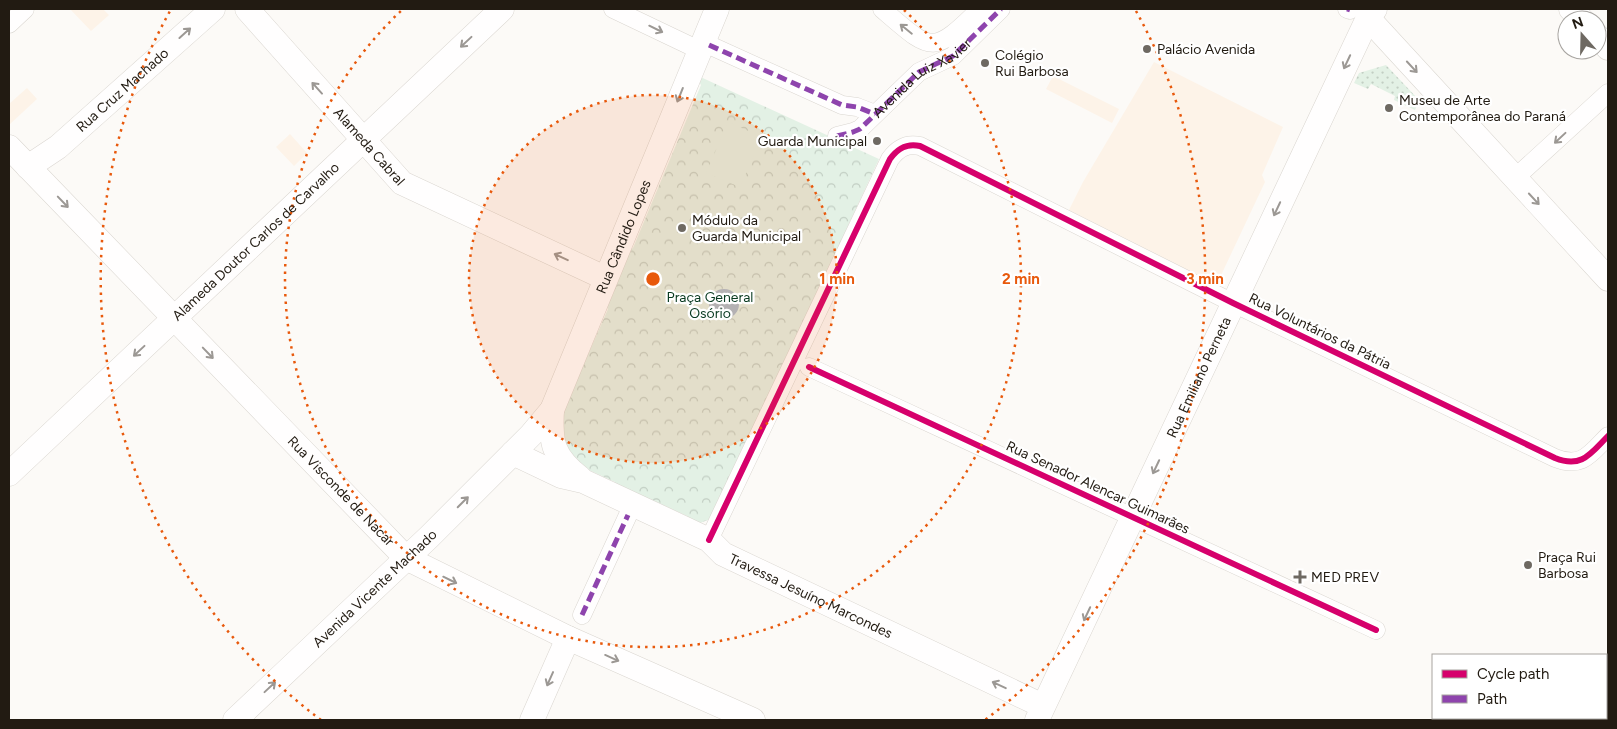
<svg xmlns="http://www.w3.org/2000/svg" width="1617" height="729" font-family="Figtree,sans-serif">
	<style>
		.built { fill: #fdf3e8 }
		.grass { fill: url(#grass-dots) }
		.park { fill: url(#park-crowns) }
		.pitch { fill: #e3f1e5 }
		.water { fill: #aebdcb }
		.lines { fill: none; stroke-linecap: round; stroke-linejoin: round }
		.street-casing { stroke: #dad6d0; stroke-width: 19 }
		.secondary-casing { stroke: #dad6d0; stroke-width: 25 }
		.street { stroke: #fffefe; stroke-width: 18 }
		.secondary { stroke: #fffefe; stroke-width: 24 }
		.quiet { stroke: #8e44ad; stroke-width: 5; stroke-dasharray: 10 5; stroke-linecap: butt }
		.cycleway-casing { stroke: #fff; stroke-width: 9 }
		.cycleway { stroke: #d6006c; stroke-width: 6 }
		.oneway { stroke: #9c9894 }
		.ring { fill: none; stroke: #e8590c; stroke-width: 2.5; stroke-dasharray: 2.5 5 }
		.poi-dot { fill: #6e6962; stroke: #fff; stroke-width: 2 }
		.labels { text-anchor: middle; stroke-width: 4.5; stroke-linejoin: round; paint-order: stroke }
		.poi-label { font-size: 14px; fill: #221b12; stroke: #fff; text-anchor: start }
		.street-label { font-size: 14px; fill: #221b12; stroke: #fff }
		.park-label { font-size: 14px; fill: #083a20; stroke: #fff }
		.centre { fill: #e8590c; stroke: #fff; stroke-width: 2.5 }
		.ring-label { font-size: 15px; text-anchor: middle; font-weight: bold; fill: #e8590c; stroke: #fff; stroke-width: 4.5; stroke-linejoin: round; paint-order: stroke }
	</style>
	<defs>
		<pattern id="grass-dots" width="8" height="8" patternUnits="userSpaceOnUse" patternTransform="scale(1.25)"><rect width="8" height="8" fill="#e3f1e5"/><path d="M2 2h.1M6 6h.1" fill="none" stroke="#c2cec3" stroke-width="1.8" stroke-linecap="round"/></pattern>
		<pattern id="park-crowns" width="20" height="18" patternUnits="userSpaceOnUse" patternTransform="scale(1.25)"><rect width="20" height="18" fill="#e3f1e5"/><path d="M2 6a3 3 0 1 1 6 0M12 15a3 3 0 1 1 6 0" fill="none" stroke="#c2cec3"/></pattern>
	</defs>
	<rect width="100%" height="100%" fill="#fcfaf7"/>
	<path class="built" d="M70,9h33l6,6 -18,16z
		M1154,62l129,65 -21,48 3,7 -50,106 -149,-72 17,-34z
		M1053,76l66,33 -7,14 -66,-34z
		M27,88l10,11 -28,26v-21z
		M290,134l17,19 -13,13 -18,-19z"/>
	<path class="grass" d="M1386,65l33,35 -4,10 -21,-10 1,-4 -24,-12 -3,5 -14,-6 5,-10z"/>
	<path class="park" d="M694,74l185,85 -166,359 -13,5 -12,-3 -1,-4 -33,-15 -5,1 -33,-15 -1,-5 -37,-17 -6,1 -15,-41 51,-116 -2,-4 23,-55 4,-2 68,-163z"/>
	<path class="pitch" d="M728,122l34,15 -22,50 -34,-14z"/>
	<path class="water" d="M709 304a15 15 0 1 1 30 0a15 15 0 1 1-30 0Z"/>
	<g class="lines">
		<defs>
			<path id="street" d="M613,9l86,41
				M882,9c50,43 50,47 98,0
				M1347,9l3,1
				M9,24l16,-15
				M709,45l133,60 15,2 18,7
				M837,136l16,-4 7,-3 59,-57 34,-16 48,-47
				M1515,178l93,-85
				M809,367l567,263
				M709,540l181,-381c8,-11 17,-16 30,-13l313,157 322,155c27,11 36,-5 53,-22
				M582,615l46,-100"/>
			<g id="secondary">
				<path id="s1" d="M247,9l155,174 203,95"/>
				<path d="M1571,9l11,11"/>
				<path d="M1368,18l240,261"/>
				<path d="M1597,36l11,12"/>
				<path id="s2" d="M9,147l397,411 162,80 185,82"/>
				<path id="s3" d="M28,167l30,-20 155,-138"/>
				<path d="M552,410c-2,33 1,47 28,68"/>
				<path id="s4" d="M513,453l48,23 22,5 126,59 14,14 320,152"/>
				<path id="s5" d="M9,474l493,-465"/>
				<path id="s6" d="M235,720l194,-183 102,-102 21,-25 165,-401"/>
				<path d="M532,720l36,-82"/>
				<path id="s7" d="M1037,720l331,-702 7,-9"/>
			</g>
		</defs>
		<use href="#street" class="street-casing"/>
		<use href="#secondary" class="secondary-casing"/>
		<use href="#street" class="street"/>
		<use href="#secondary" class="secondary"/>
		<g class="quiet">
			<path d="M1347,9l3,1"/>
			<path d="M709,45l133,60 15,2 18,7"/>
			<path id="s8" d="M837,136l16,-4 7,-3 59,-57 34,-16 48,-47"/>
			<path d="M582,615l46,-100"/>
		</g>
		<defs>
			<path id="cycleway" d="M809,367l567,263
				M709,540l181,-381c8,-11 17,-16 30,-13l313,157 322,155c27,11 36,-5 53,-22"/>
		</defs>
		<use href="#cycleway" class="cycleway-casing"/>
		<use href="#cycleway" class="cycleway"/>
	</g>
	<defs><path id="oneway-shaft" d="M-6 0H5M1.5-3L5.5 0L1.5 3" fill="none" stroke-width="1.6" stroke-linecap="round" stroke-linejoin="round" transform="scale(1.25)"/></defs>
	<g class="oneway">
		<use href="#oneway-shaft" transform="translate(656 29) rotate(26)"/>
		<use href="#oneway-shaft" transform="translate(906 29) rotate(-141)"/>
		<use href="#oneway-shaft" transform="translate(185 33) rotate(-42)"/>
		<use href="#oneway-shaft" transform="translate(466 42) rotate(137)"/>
		<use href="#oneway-shaft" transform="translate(1347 62) rotate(115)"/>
		<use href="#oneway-shaft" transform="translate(1412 67) rotate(47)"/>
		<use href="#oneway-shaft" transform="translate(317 88) rotate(-132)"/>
		<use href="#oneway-shaft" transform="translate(680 95) rotate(112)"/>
		<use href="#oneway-shaft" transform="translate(1560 138) rotate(137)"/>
		<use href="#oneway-shaft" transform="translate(1534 199) rotate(47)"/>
		<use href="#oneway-shaft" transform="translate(63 202) rotate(46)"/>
		<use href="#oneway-shaft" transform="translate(1277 209) rotate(115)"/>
		<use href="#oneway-shaft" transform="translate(561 257) rotate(-155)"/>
		<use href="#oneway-shaft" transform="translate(139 351) rotate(137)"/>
		<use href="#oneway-shaft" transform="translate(208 353) rotate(46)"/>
		<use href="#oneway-shaft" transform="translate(1156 467) rotate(115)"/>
		<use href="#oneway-shaft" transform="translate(463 502) rotate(-45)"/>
		<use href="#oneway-shaft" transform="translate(450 580) rotate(26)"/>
		<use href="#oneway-shaft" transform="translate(1087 614) rotate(115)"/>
		<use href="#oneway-shaft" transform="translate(612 658) rotate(24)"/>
		<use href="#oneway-shaft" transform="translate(550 679) rotate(114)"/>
		<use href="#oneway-shaft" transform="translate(999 685) rotate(-155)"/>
		<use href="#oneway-shaft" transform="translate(270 687) rotate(-43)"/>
	</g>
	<circle cx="653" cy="279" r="184" fill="#e8590c" fill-opacity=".12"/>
	<g class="ring">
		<circle cx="653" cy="279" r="184"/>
		<path d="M904 10A368 368 0 1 1 402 10"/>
		<path d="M321 720A552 552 0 0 1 170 11M1136 11A552 552 0 0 1 985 720"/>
	</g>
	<g class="poi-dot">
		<circle cx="1147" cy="49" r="5"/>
		<circle cx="985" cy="63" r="5"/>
		<circle cx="1389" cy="108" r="5"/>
		<circle cx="877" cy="141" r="5"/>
		<circle cx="682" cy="228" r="5"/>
		<circle cx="1528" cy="565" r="5"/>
		<path d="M1297.5 569.5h5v5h5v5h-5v5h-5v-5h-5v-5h5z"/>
	</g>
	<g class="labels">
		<g class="poi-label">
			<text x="1157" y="54">Palácio Avenida</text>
			<text x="995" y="60">Colégio<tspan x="995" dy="16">Rui Barbosa</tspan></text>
			<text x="1399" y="105">Museu de Arte<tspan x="1399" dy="16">Contemporânea do Paraná</tspan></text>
			<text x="867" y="146" text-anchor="end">Guarda Municipal</text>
			<text x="692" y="225">Módulo da<tspan x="692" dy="16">Guarda Municipal</tspan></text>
			<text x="1538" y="562">Praça Rui<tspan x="1538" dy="16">Barbosa</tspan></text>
			<text x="1311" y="582">MED PREV</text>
		</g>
		<g class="street-label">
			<text dy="5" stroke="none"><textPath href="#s8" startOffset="105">Avenida Luiz Xavier</textPath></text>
			<text dy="5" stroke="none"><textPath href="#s3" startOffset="122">Rua Cruz Machado</textPath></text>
			<text dy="5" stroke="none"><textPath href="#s1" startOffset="184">Alameda Cabral</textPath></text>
			<text dy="5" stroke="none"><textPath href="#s6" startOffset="631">Rua Cândido Lopes</textPath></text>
			<text dy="5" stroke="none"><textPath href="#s5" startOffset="339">Alameda Doutor Carlos de Carvalho</textPath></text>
			<text transform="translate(1320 331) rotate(26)" y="5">Rua Voluntários da Pátria</text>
			<text dy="5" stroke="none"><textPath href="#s7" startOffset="379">Rua Emiliano Perneta</textPath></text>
			<text transform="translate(1098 487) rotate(25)" y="5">Rua Senador Alencar Guimarães</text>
			<text dy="5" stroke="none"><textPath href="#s2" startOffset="478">Rua Visconde de Nacar</textPath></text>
			<text dy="5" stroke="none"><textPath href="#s6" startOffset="192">Avenida Vicente Machado</textPath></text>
			<text dy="5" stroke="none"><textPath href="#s4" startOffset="332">Travessa Jesuíno Marcondes</textPath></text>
		</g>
		<g class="park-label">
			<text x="710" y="302">Praça General<tspan x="710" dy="16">Osório</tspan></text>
		</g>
	</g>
	<circle cx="653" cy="279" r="8" class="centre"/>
	<g class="ring-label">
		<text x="837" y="284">1 min</text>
		<text x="1021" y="284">2 min</text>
		<text x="1205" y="284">3 min</text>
	</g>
	<rect width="1617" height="729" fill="none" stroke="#221b12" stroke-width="20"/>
	<rect x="1432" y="654" width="175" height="65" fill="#ffffff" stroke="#a7a4a0"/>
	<rect x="1442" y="670" width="25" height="8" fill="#d6006c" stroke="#a7a4a0"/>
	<text x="1477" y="679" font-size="15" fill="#221b12">Cycle path</text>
	<rect x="1442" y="695" width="25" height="8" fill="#8e44ad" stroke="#a7a4a0"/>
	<text x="1477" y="704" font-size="15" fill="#221b12">Path</text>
	<g transform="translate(1582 35) rotate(340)"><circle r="24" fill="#ffffff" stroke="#a7a4a0"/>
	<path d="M0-4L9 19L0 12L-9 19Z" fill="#6e6962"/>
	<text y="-8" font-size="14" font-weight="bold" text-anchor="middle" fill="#221b12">N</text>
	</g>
</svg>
